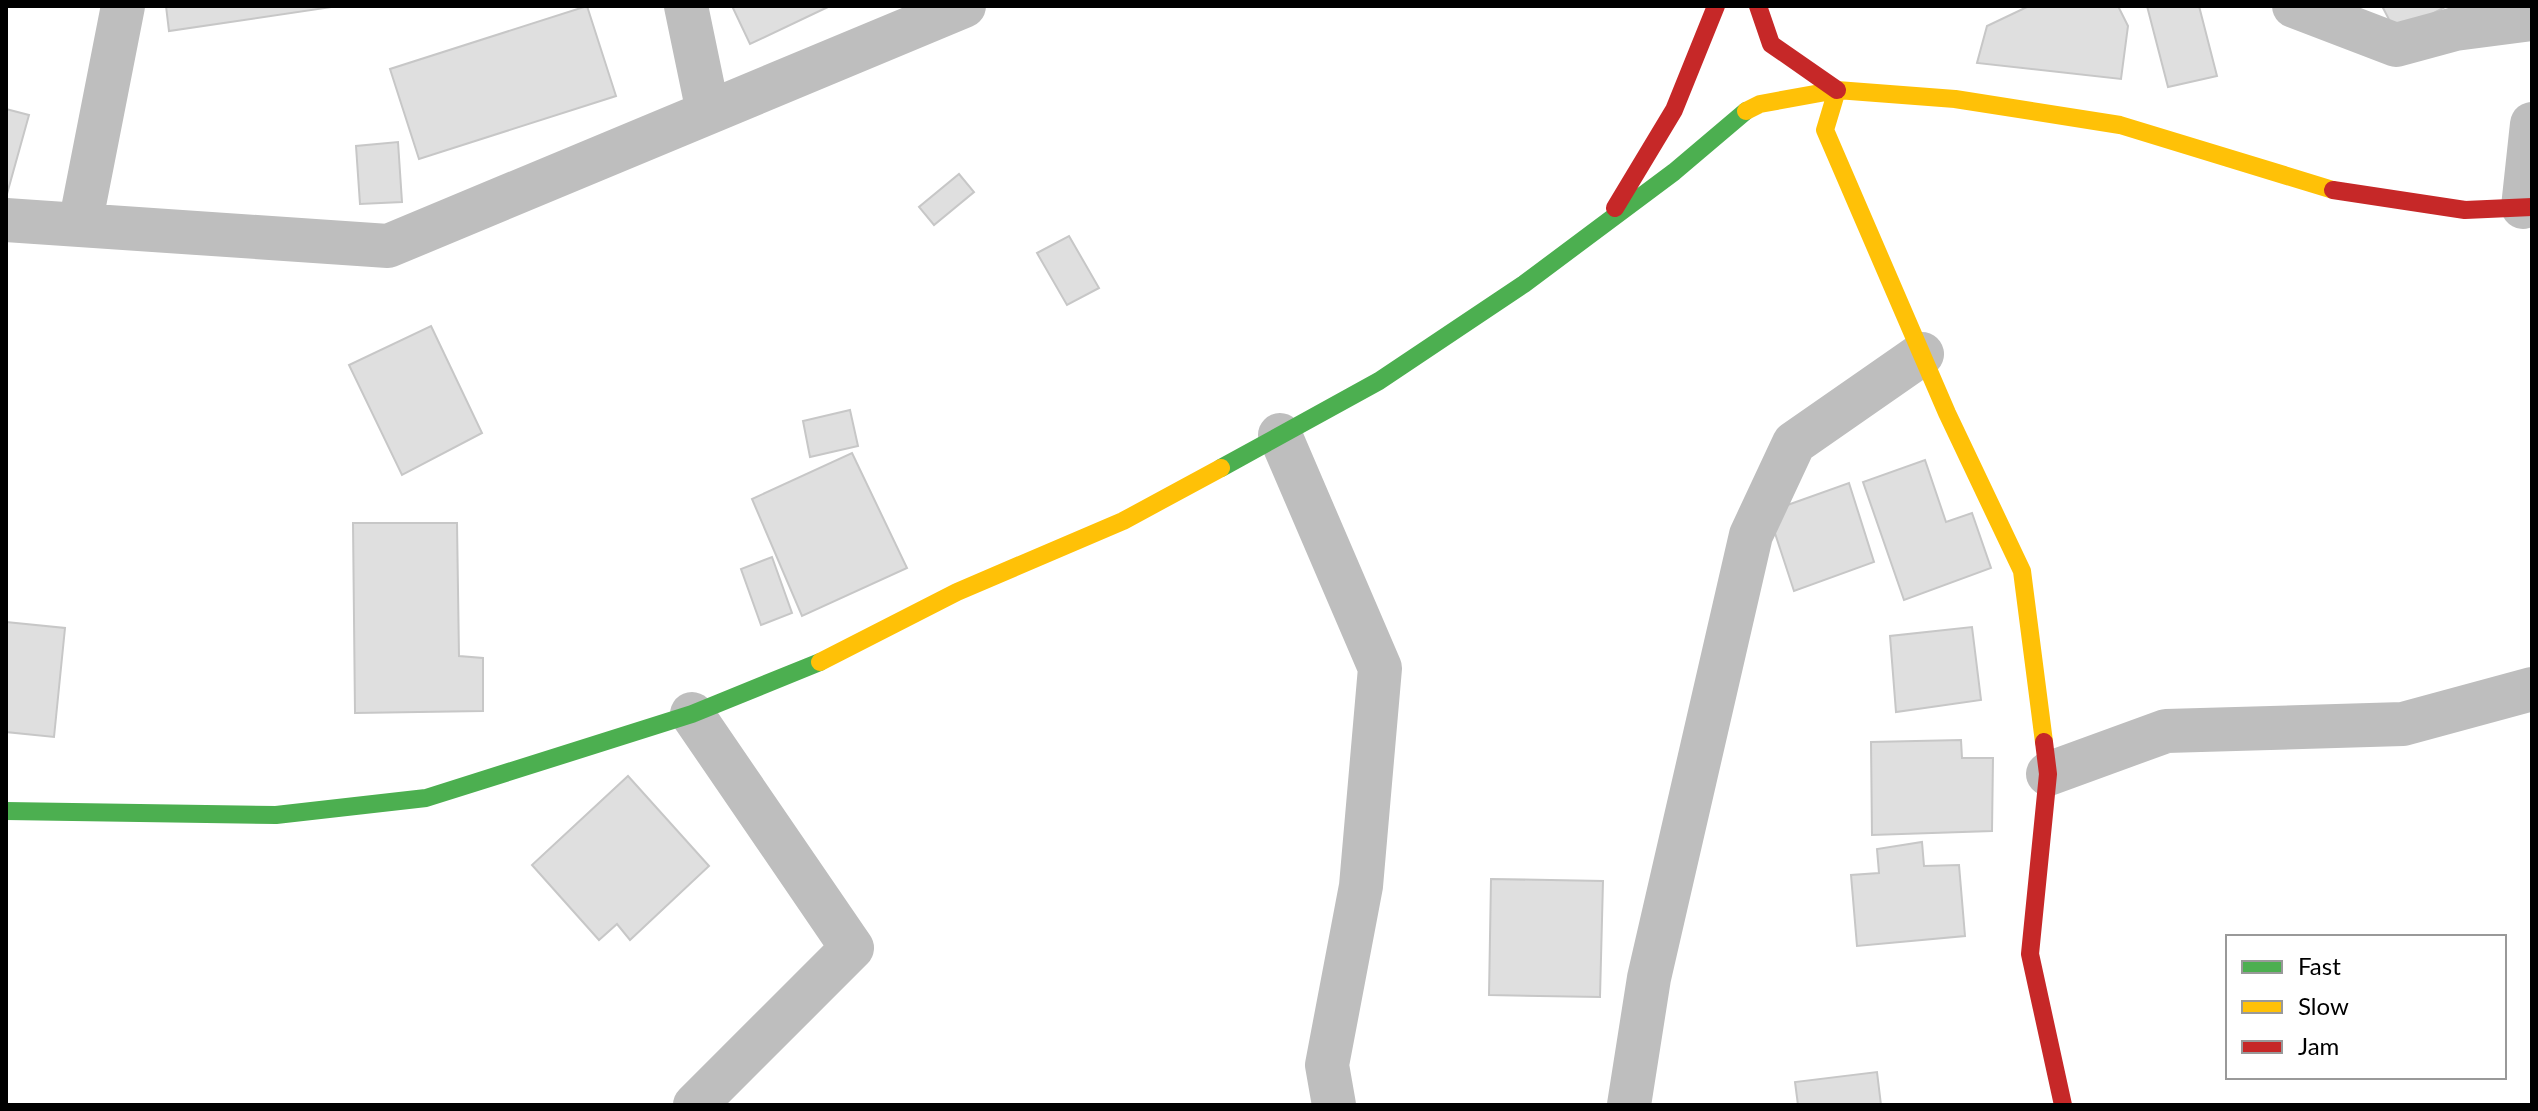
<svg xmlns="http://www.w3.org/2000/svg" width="2538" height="1111" font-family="Lato,sans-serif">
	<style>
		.building { fill: #dfdfdf; stroke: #c7c7c7; stroke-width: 2 }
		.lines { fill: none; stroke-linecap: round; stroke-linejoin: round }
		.street { stroke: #bebebe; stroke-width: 44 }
		.fast { stroke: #4caf50; stroke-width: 18 }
		.slow { stroke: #ffc107; stroke-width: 18 }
		.jam { stroke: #c62828; stroke-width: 18 }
	</style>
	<rect width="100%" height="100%" fill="#fff"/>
	<path class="building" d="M166,6h166v1l-163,24z
		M587,6l29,90 -197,63 -29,-90z
		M732,6h98l-80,38z
		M2029,6h89l10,20 -7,53 -144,-16 10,-37z
		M2147,6h52l18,70 -49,11z
		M2382,6h65l-51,27z
		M6,109l23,6 -22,79h-1z
		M398,142l4,60 -42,2 -4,-58z
		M959,174l15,18 -40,33 -15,-18z
		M1069,236l30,52 -32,17 -30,-52z
		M431,326l51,107 -80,42 -53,-110z
		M850,410l8,36 -48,11 -7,-36z
		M852,453l55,115 -105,48 -50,-117z
		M1925,460l21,62 26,-9 19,55 -87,32 -41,-118z
		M1849,483l25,79 -80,29 -26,-79z
		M353,523h104l2,133 24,2v53l-128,2z
		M772,557l20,56 -31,12 -20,-56z
		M6,622l59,6 -11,109 -48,-5z
		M1972,627l9,73 -85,12 -6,-76z
		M1961,740l1,18h31l-1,73 -120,4 -1,-93z
		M628,776l81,90 -79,74 -13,-16 -18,16 -67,-75z
		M1922,842l2,24 35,-1 6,71 -108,10 -6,-71 28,-2 -2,-24z
		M1491,879l112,2 -3,116 -111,-2z
		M1877,1072l4,33h-83l-3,-23z"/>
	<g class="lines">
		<path class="street" d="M686,6l22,106
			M2294,6l102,39 59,-16 77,-10
			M2523,207l9,-83
			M6,220l382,26 576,-240
			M80,225l43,-219
			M1280,435l100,233 -19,218 -34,179 7,40
			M692,714l160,234 -157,157
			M2048,774l118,-43 237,-7 129,-35
			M1629,1105l20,-127 102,-443 43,-92 128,-89"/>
		<path class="fast" d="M1221,468l158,-87 145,-97 150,-112 72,-61
			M6,811l270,4 150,-17 266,-84 128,-52"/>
		<path class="slow" d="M1837,90l-12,40 122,283 75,158 22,171
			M1746,111l14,-7 77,-14 118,9 165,26 213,65
			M820,662l137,-70 166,-71 98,-53"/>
		<path class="jam" d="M1758,6l13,38 66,46
			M2333,190l132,20 67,-3
			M1615,208l59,-98 42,-104
			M2044,742l4,32 -18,180 33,151"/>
	</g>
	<rect width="2538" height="1111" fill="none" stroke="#000000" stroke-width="16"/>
	<rect x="2226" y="935" width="280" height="144" fill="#ffffff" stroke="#999999" stroke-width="2"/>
	<rect x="2242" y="961" width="40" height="12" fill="#4caf50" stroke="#999999" stroke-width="2"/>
	<text x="2298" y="975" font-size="24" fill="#000000">Fast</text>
	<rect x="2242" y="1001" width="40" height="12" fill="#ffc107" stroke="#999999" stroke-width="2"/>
	<text x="2298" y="1015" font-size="24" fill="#000000">Slow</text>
	<rect x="2242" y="1041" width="40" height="12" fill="#c62828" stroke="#999999" stroke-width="2"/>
	<text x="2298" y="1055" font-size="24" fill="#000000">Jam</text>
</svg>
